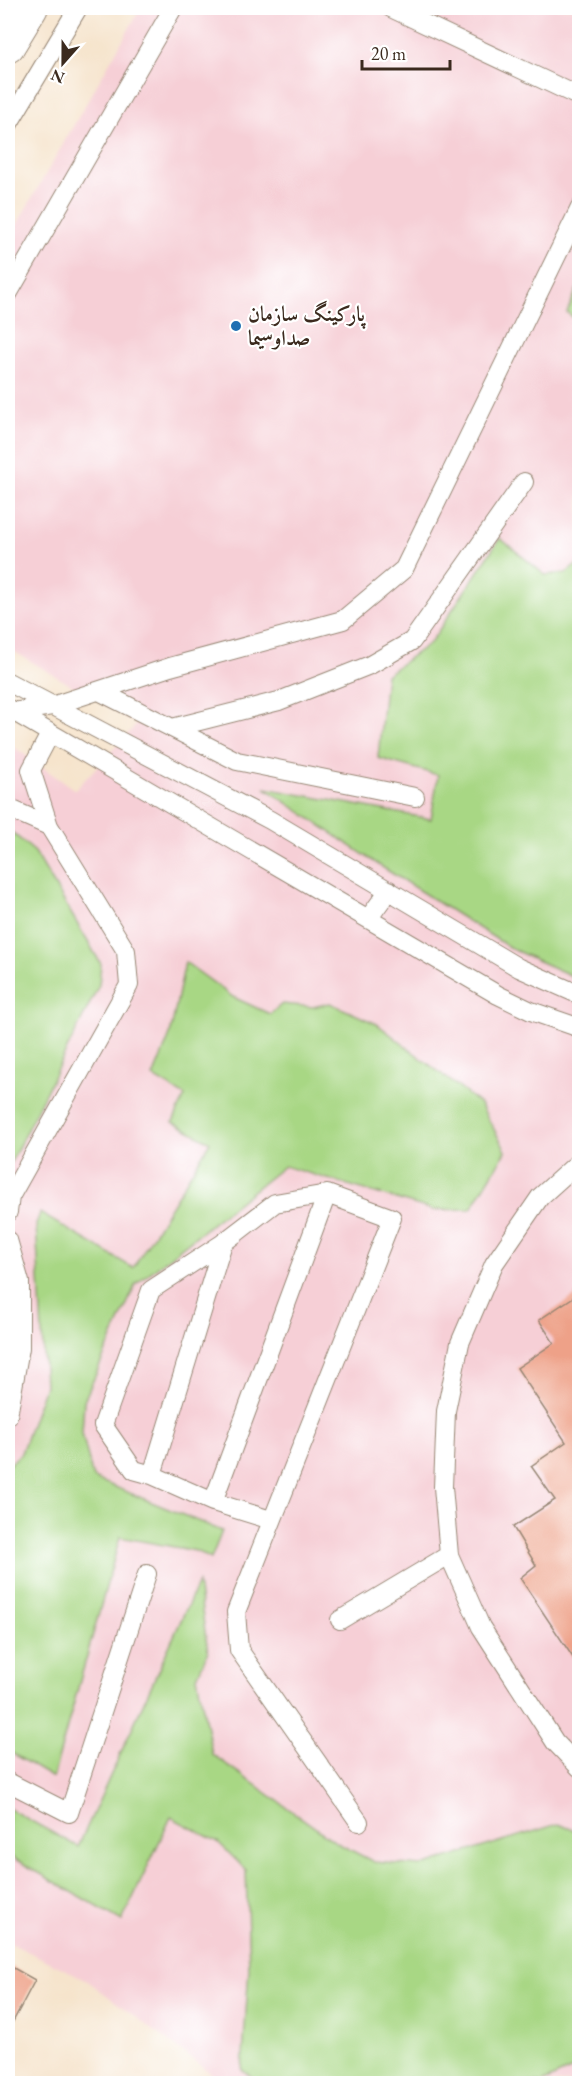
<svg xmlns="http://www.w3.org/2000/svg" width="587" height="2091" font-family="'EB Garamond',Amiri,serif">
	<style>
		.built { fill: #f6cfd6 }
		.green { fill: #a8d784; stroke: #728051; stroke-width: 1.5 }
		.building { fill: #eea188 }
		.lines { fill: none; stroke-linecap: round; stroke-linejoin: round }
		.service-casing { stroke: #988775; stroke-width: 20 }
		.primary-casing { stroke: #988775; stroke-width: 35 }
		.service { stroke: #fff; stroke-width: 18 }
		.primary { stroke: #fff; stroke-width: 33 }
		.poi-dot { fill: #1f6fb2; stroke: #fff; stroke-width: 2 }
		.labels { text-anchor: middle; stroke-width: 4.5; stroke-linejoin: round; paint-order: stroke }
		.poi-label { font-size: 21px; font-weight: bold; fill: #3b2a1e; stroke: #fff; text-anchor: start }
	</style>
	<rect width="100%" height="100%" fill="#fff"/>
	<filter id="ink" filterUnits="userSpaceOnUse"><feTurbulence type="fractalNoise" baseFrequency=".0167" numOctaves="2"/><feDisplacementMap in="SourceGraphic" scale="12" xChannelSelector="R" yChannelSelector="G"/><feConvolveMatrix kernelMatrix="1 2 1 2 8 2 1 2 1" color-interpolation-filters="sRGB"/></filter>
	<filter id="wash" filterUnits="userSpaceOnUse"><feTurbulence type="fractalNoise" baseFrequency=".008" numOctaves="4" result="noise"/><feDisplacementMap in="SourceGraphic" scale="24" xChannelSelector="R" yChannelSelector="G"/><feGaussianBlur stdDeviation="1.35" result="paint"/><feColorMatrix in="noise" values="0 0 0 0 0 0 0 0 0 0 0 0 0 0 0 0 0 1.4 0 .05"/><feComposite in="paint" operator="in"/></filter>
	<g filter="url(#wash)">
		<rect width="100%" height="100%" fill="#f6e4cc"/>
		<path class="built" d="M141,8h438v2075h-355l-139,-104 -77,-37v-1199l67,47 62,-66 -129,-76v-408z"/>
		<path class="green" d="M579,285v38l-12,-11z
			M500,538l45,37 21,-2 13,-10v416l-67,-30 -130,-82 -117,-79 166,31 7,-44 -60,-17 8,-83 45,-33z
			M8,829l27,23 66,112 -2,21 -90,181z
			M185,962l48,35 37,17 12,-10 31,3 17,-4 47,21 103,80 26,47 -35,58 -38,1 -149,-44 -148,118 -52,117 -2,32 11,45 129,53 -11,28 -15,-8 -76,-14 -67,241 -45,-27v-285l13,-13 24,-67 -9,-162 4,-11 93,55 77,-126 -37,-20 12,-26 -32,-19 17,-42z
			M198,1583l10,69 -11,25 15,77 125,89 37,19 48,4 136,-42 21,8v234l-37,17h-281l-19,-13 7,-102 -3,-98 -28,-28 -47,-25 -49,104 -114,-66v-47l70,39z"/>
		<g id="blocks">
			<path class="building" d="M580,1285v383l-60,-90 16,-13 -23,-38 42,-27 -24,-34 35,-24 -49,-74 37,-25 -15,-23 36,-24z
				M8,1965l27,15 -27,51z"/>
		</g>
	</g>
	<g filter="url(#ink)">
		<use href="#blocks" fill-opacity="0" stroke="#988775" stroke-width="1.5"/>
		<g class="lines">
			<defs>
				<path id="service" d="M391,8l189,89
					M8,125l70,-117
					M8,294l165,-286
					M8,682l262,138 249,148 61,27
					M99,691l138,70 178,36
					M11,710l487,285 33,16 49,17
					M13,712l39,-6 118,-39 173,-47 61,-51 176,-361
					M172,728l107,-27 91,-36 42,-24 112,-159
					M8,808l41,18
					M368,919l21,-29
					M580,1161l-40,36 -46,67 -34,79 -14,68 -3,76 6,68 32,72 74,115 25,26
					M8,1212l2,-15 119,-212 -3,-34 -77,-125 -18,-56 19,-36
					M8,1240l12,42v66l-12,68
					M152,1475l-18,-5 -31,-45 48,-135 72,-47
					M213,1502l-61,-27 71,-232 52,-40 52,-9
					M271,1520l-58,-18 114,-308 65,24 -156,394 3,38 120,172
					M340,1620l109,-65
					M8,1782l61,31 78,-239"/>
				<path id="primary" d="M8,46l23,-38"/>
			</defs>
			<use href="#service" class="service-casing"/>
			<use href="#primary" class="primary-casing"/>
			<use href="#service" class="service"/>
			<use href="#primary" class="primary"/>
		</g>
	</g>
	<circle class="poi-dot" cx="236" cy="326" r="6"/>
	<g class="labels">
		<g class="poi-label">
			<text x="248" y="321">پارکینگ سازمان<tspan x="248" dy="24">صداوسیما</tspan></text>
		</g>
	</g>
	<rect width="587" height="2091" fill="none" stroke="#fff" stroke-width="30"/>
	<g transform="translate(63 63) rotate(201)" stroke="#ffffff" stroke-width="4.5" paint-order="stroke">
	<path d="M0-4.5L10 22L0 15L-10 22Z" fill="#3b2a1e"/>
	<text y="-9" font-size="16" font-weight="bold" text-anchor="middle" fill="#3b2a1e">N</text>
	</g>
	<path d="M362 60v9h88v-9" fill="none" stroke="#3b2a1e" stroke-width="3"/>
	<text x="371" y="60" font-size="18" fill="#3b2a1e" stroke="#ffffff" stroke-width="4.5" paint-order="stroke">20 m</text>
</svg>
